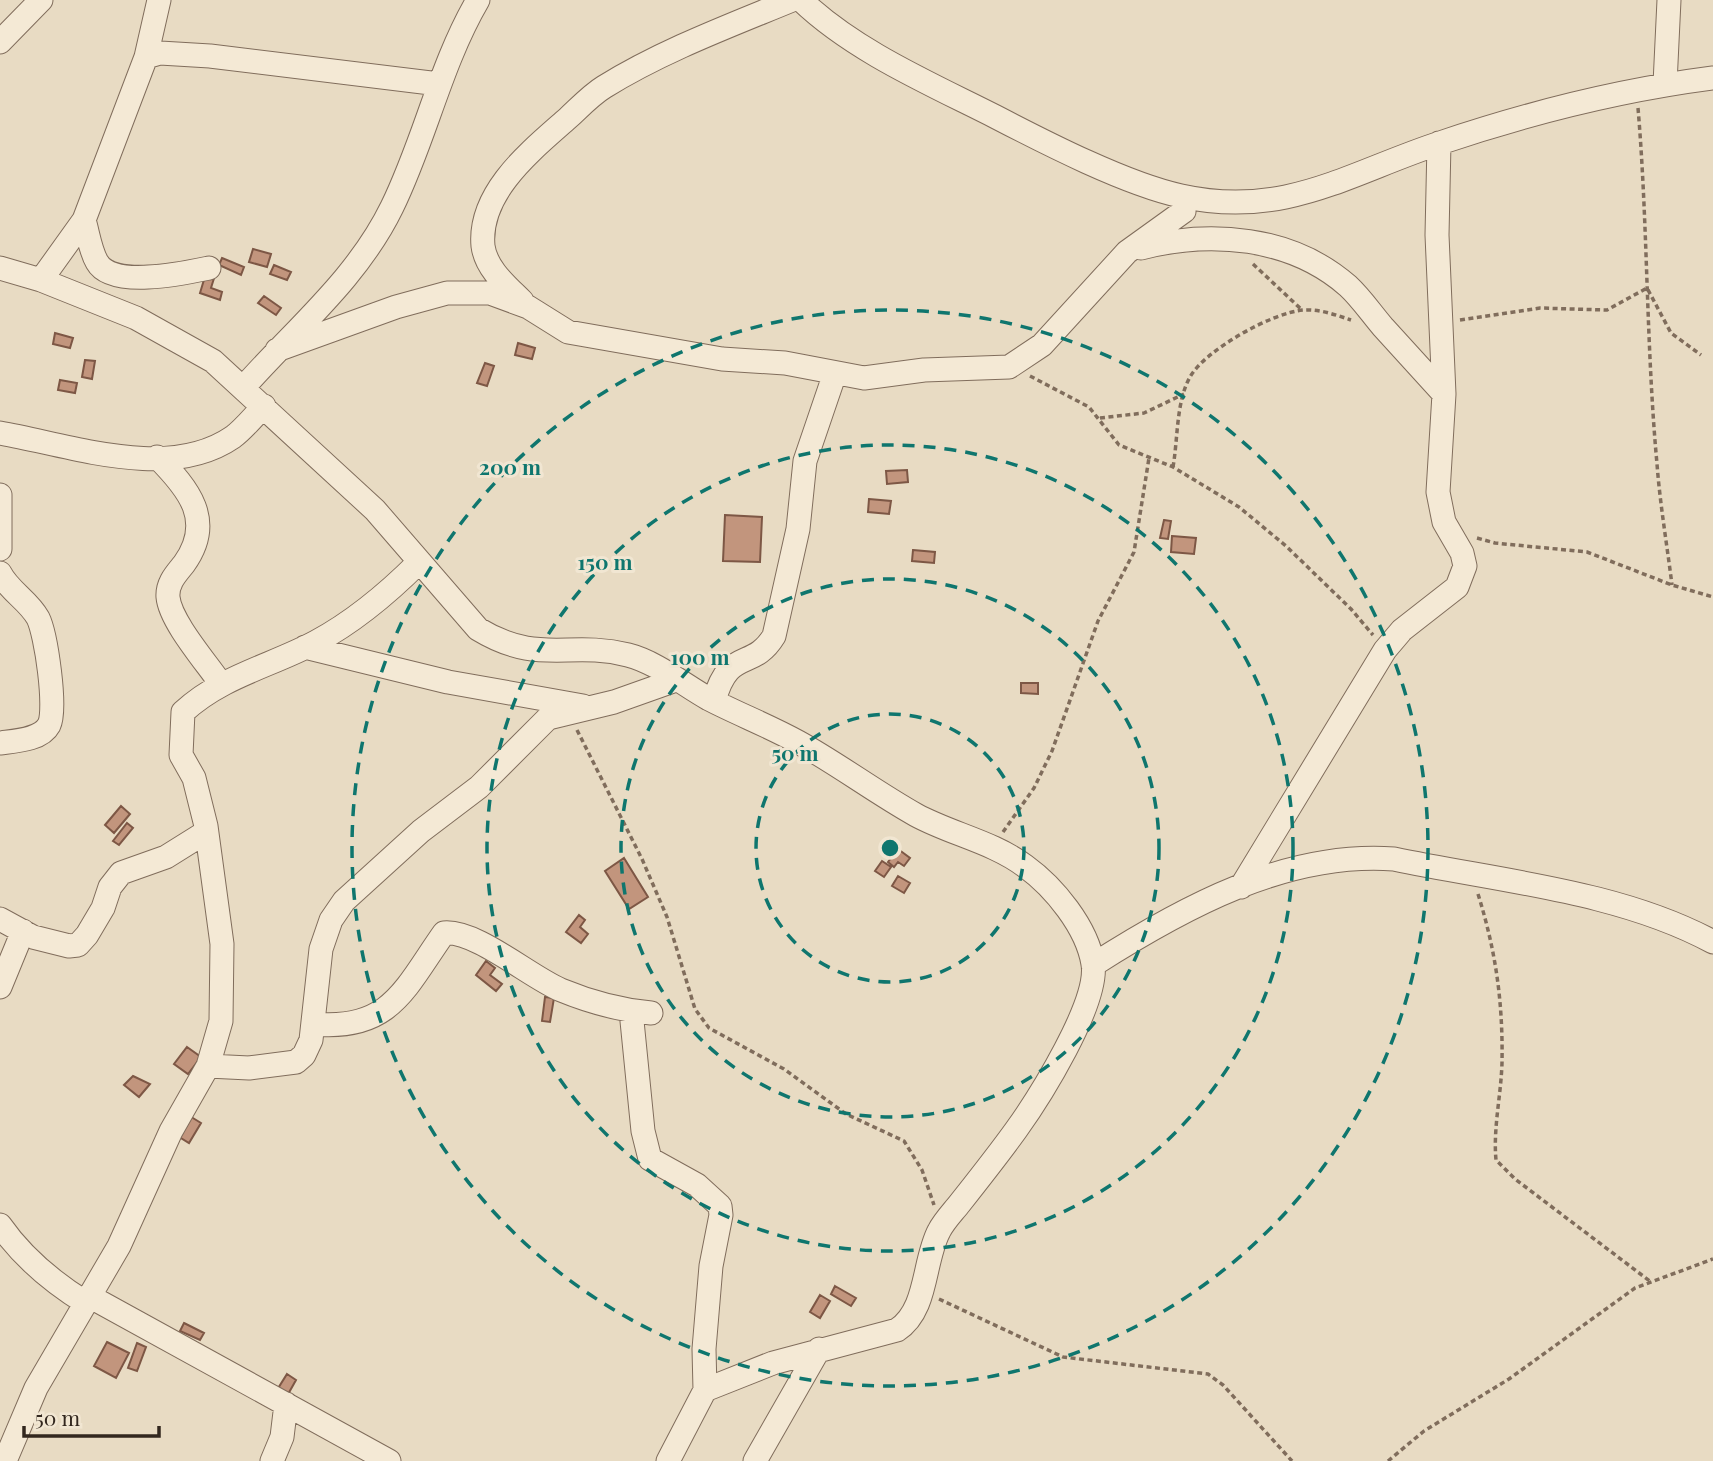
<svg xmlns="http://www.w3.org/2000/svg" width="1713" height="1461" font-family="'Playfair Display',serif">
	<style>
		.building { fill: #c2957d; stroke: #7d5745; stroke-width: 2 }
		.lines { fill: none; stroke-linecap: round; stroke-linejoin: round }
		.minor-casing { stroke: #806d5c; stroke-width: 25 }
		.path { stroke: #806d5c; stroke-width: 3.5; stroke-dasharray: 5 3.5; stroke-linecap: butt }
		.minor { stroke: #f4e9d5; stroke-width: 23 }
		.ring { fill: none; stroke: #0f766e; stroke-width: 3.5; stroke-dasharray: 12 9 }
		.centre { fill: #0f766e; stroke: #f1e6d2; stroke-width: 3.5 }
		.ring-label { font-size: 21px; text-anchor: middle; font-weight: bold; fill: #0f766e; stroke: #f1e6d2; stroke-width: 6; stroke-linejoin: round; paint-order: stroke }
	</style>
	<rect width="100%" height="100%" fill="#e8dbc3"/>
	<path class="building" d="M253,249l18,5 -4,13 -18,-5z
		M222,258l22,9 -3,8 -22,-10z
		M274,265l17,7 -4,8 -17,-6z
		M206,273l9,2 -4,13 11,4 -2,8 -20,-7z
		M264,296l17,12 -5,7 -18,-12z
		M55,333l18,5 -3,10 -17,-4z
		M518,343l17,5 -3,11 -17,-4z
		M85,360l10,1 -3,18 -10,-2z
		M485,363l9,3 -7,20 -10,-3z
		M60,380l17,3 -2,10 -17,-3z
		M907,470l1,12 -21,2 -1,-13z
		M869,499l22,2 -2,13 -21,-2z
		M725,515l37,2 -2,45 -37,-1z
		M1164,520l7,1 -3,18 -8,-1z
		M1172,536l24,2 -2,16 -23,-2z
		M913,550l22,2 -1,11 -22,-2z
		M1021,683h17v11l-17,-1z
		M121,806l9,8 -16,19 -9,-8z
		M127,823l6,5 -14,17 -6,-4z
		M898,849l12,9 -6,8 -6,-4 -4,5 -6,-5z
		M624,858l24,39 -19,12 -24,-38z
		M882,861l9,6 -7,10 -9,-6z
		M898,876l12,7 -6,10 -12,-7z
		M579,915l6,5 -5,7 8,7 -7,9 -15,-11z
		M486,961l9,7 -5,7 12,9 -6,7 -20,-16z
		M545,997l9,1 -4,24 -8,-1z
		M187,1047l14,10 -13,17 -14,-10z
		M133,1076l17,8 -11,13 -15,-12z
		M188,1115l13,8 -12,20 -13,-8z
		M835,1286l21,12 -5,8 -20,-12z
		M820,1295l10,6 -10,17 -10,-6z
		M184,1323l20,10 -4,7 -20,-9z
		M107,1342l22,11 -13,25 -22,-12z
		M137,1343l9,4 -9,24 -9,-3z
		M287,1374l9,6 -9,16 -10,-6z"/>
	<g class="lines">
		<defs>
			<path id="minor" d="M801,0c53,51 130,84 195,117 50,26 130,67 185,79 103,23 168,-23 259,-53 89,-30 180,-53 273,-65
				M0,42l41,-42
				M146,57l13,-57
				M1665,84l4,-84
				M84,220c4,13 6,30 13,42 15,27 88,11 112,6
				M1141,248c69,-18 150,-12 207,38 13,12 23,27 35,41 20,22 41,45 61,67
				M0,268l41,12 95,38 77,43 162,149 103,119c61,37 90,11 150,26 28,7 56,30 81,44 29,15 60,27 89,43 40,22 77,50 118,73 35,19 77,27 109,51 29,21 62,61 68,98 6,39 -54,134 -77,166 -18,25 -37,49 -56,73 -7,9 -16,18 -21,28 -16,30 -11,79 -42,99l-124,33 -68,27 -37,71
				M41,280l43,-60 62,-163 14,-4 50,3 229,28
				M522,301c-15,-15 -36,-32 -39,-55 -5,-54 49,-96 85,-128 11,-10 23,-23 36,-31 58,-36 125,-61 188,-87
				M277,350l119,-43 51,-14h43l38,14 40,25 154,27 63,4 79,15 60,-8 85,-3 33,-22 85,-93 57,-41 -3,-15
				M243,388c52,-59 114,-109 149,-181 33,-67 48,-142 86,-207
				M0,433c70,12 168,49 233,4 11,-8 21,-21 31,-31
				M157,457c32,32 58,64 27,107 -8,10 -17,19 -16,33 2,24 38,65 53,87
				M0,495v54
				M0,573c9,18 28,27 38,45 8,16 19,91 11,107 -8,15 -34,16 -49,18
				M305,647l143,35 135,24
				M714,701c15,-55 38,-29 60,-65l24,-107 7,-68 30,-88
				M1241,887l144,-237 17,-20 55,-43 8,-21 -3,-13 -18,-31 -6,-30 6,-98 -7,-159 2,-92
				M0,919l33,18 36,9 9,-1 9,-10 16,-27 7,-21 11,-14 45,-16 40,-25
				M1093,965c89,-57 193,-114 301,-106 104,22 225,32 319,83
				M0,987l23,-56
				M631,1011l12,120 7,28 47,26 23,21 1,9 -10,51 -7,83 1,41
				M314,1024c77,7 91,-36 130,-91 32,-3 86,44 117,57 29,12 59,20 90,23
				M208,1066l41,2 47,-6 8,-7 7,-15 10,-91 10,-29 13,-19 77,-70 58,-44 69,-69 66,-16 62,-22
				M0,1225c23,33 52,57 86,78
				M89,1296l300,165
				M5,1461l31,-73 83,-142 52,-115 37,-65 13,-45 1,-77 -16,-118 -12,-48 -13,-23 2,-43c39,-36 88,-46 133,-70 39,-21 71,-48 102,-79
				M272,1461l10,-24 4,-33
				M755,1461l64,-112"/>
		</defs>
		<use href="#minor" class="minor-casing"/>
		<path class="path" d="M1638,108c10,118 8,237 19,356 3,40 10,81 15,121
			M1253,264l49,46
			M1460,320l80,-12 67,2 40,-22 24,45 30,22
			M1030,376l59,31 30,38 54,22 66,40 47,39 65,63 22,26
			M1100,418l44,-5 40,-19
			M1173,467c5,-28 3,-65 17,-90 15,-27 83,-65 114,-67 16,-1 32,5 47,10
			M1477,538l18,5 92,9 85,33 41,12
			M577,730l65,129 25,58 28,92 14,19 75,41 62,45 58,27 18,29 12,35
			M1003,832l31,-44 18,-37 46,-130 36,-69 15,-94
			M1478,894c18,58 25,108 24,169 -1,33 -9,65 -6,97l19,19 136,103
			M939,1299l124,58 145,17 15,11 69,76
			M1388,1461l36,-30 85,-52 126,-91 78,-29"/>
		<use href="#minor" class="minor"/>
	</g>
	<g class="ring">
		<circle cx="890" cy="848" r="134"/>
		<circle cx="890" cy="848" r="269"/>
		<circle cx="890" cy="848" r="403"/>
		<circle cx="890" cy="848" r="538"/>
	</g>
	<circle cx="890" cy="848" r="10" class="centre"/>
	<g class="ring-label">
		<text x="510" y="475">200 m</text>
		<text x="605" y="570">150 m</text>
		<text x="700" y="665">100 m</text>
		<text x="795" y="761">50 m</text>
	</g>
	<path d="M24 1426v10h135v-10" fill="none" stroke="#32271e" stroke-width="3.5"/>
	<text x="35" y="1426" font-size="21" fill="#32271e" stroke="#f1e6d2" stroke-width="5" paint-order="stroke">50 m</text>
</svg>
